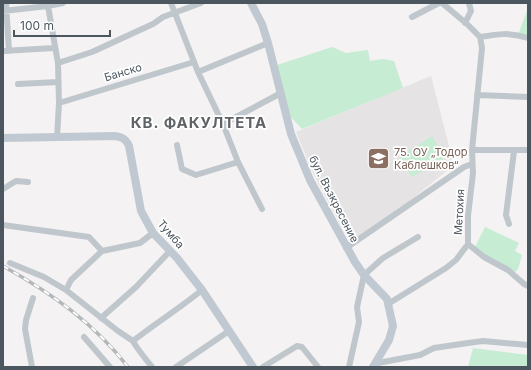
<svg xmlns="http://www.w3.org/2000/svg" width="531" height="370" font-family="Inter,sans-serif">
	<style>
		.education { fill: #e5e3e3 }
		.green { fill: #c6ecd3 }
		.lines { fill: none; stroke-linecap: round; stroke-linejoin: round }
		.street { stroke: #bfc7cd; stroke-width: 6 }
		.secondary { stroke: #c0c9d1; stroke-width: 8 }
		.rail-casing { stroke: #b5b8bb; stroke-width: 3.5 }
		.rail { stroke: #fff; stroke-width: 2; stroke-dasharray: 6; stroke-linecap: butt }
		.labels { text-anchor: middle; stroke-width: 3.5; stroke-linejoin: round; paint-order: stroke }
		.street-label { font-size: 11px; fill: #4b565e; stroke: #fff }
		.education-label { font-size: 11px; fill: #785e54; stroke: #fff; text-anchor: start }
		.district-label { font-size: 15px; font-weight: bold; letter-spacing: 1px; fill: #5f6266; stroke: #fff }
	</style>
	<rect width="100%" height="100%" fill="#f4f2f2"/>
	<path class="education" d="M431,76l23,89 -52,42 -52,36 -36,-68 -18,-43z"/>
	<path class="green" d="M528,8v30l-10,-3z
		M332,47l14,6 22,-3 2,11 13,-2 11,2 9,27 -101,41 -16,-17 -12,-46z
		M432,136l13,21 -33,20 -13,-20z
		M485,227l34,16 -4,8 7,4 -4,14 -5,5 -39,-25z
		M473,348l55,7v12h-60z"/>
	<g class="lines">
		<path class="street" d="M6,3l3,48
			M171,3l27,69 25,52 15,38 24,47
			M442,3l25,21 13,13
			M48,6l10,57 1,40 -2,35
			M3,11l45,-5 15,-3
			M412,17l27,-14
			M465,23l6,-12 -2,-8
			M480,37c18,-3 30,-5 48,1
			M3,51l51,-3
			M58,63l34,-11 61,-28 10,-7 38,-14
			M198,72l70,-29
			M18,84l40,-2
			M477,95l51,2
			M59,103l135,-41
			M223,124l58,-31
			M177,145l5,24 14,6 42,-13
			M472,150h56
			M3,189l13,-8 12,1
			M509,224l-3,-9 8,-64
			M3,225l86,12 13,14
			M468,244l16,13 24,13 16,14 4,2
			M346,248l118,-81 8,-3
			M10,263l34,14 22,13 52,41 15,10c2,5 15,21 19,26
			M66,290l5,-10 31,-29 38,-8 13,-10
			M388,304l58,-36 10,-8 12,-16v-28l5,-43 -1,-23 10,-102 -2,-11
			M101,318l35,-31 34,-36
			M84,337l26,30
			M133,341c23,-18 47,-33 69,-51
			M378,363l42,-8 14,-7 34,-5 15,-2 45,4
			M32,367l-7,-38 1,-9 7,-22
			M176,367l53,-36
			M263,367l34,-21 5,1 16,20
			M349,367l10,-45 -2,-15 7,-32 19,-17 35,-21"/>
		<path class="secondary" d="M251,3l11,21 6,19 23,91 19,46 45,82 9,13 23,24 6,27 -4,14 -16,27
			M3,138l112,-2c7,1 11,3 14,10l12,65 12,22 24,25 25,32 51,77"/>
		<defs>
			<path id="rail" d="M3,266c48,27 91,57 125,101"/>
		</defs>
		<use href="#rail" class="rail-casing"/>
		<use href="#rail" class="rail"/>
	</g>
	<defs>
		<symbol id="school-square" viewBox="-11 -11 22 22"><rect x="-9" y="-9" width="18" height="18" rx="4" fill="#8d6e63" stroke="#fff"/><path d="M0-5L7-2L0 1L-7-2ZM-4 1L0 2.5L4 1V4Q0 6-4 4Z" fill="#fff"/></symbol>
	</defs>
	<g fill-rule="evenodd">
		<use href="#school-square" x="366" y="146" width="25" height="25"/>
	</g>
	<g class="labels">
		<g class="street-label">
			<text transform="translate(123 72) rotate(-17)" y="4">Банско</text>
			<text transform="translate(334 199) rotate(63)" y="4">бул. Възкресение</text>
			<text transform="translate(459 212) rotate(-87)" y="4">Метохия</text>
			<text transform="translate(171 234) rotate(49)" y="4">Тумба</text>
		</g>
		<g class="education-label">
			<text x="394" y="156">75. ОУ „Тодор<tspan x="394" dy="13">Каблешков“</tspan></text>
		</g>
		<g class="district-label">
			<text x="199" y="128">КВ. ФАКУЛТЕТА</text>
		</g>
	</g>
	<rect width="531" height="370" fill="none" stroke="#4b565e" stroke-width="8"/>
	<path d="M14 30v6h96v-6" fill="none" stroke="#4b565e" stroke-width="2"/>
	<text x="20" y="30" font-size="12" fill="#4b565e" stroke="#ffffff" stroke-width="3" paint-order="stroke">100 m</text>
</svg>
